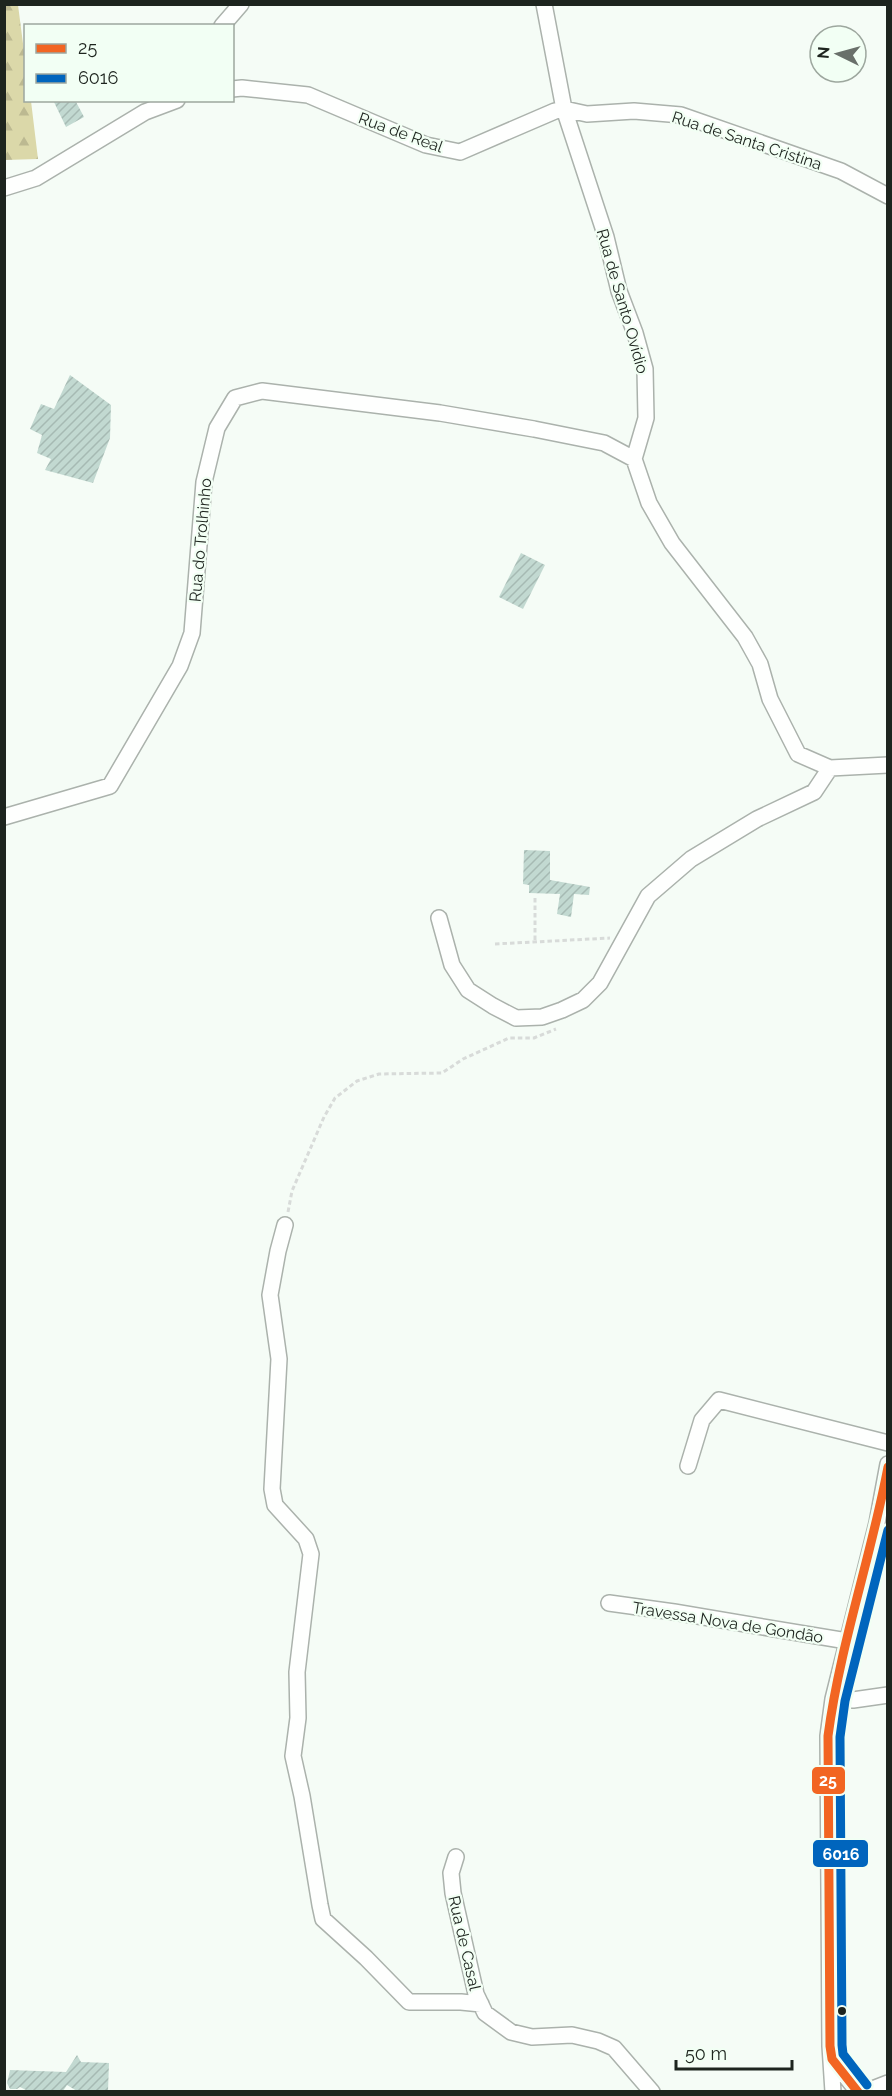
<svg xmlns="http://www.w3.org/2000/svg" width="892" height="2096" font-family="Raleway,sans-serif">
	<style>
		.forest { fill: url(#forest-firs) }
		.building { fill: url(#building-hatch) }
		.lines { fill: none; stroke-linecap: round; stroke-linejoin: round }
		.street-casing { stroke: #abb2ac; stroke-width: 18 }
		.path { stroke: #d8dbd9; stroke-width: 3; stroke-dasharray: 4.5 3; stroke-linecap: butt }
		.street { stroke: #fefffe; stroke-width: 15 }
		.bus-1-casing { stroke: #f2fff4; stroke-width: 14 }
		.bus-2-casing { stroke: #f2fff4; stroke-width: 14 }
		.bus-1 { stroke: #f26522; stroke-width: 9 }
		.bus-2 { stroke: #0065bd; stroke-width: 9 }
		.bus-dot { fill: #1d241e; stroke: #f2fff4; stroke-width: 2 }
		.labels { text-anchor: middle; stroke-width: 4.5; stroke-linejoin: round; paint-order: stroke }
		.street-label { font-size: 16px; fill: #1d241e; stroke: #f2fff4 }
		.line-badge { stroke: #f2fff4; stroke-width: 2 }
		.badge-label { font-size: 16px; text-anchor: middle; font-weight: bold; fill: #fff }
	</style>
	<defs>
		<pattern id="forest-firs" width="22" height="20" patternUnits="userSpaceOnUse" patternTransform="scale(1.5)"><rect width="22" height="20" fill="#dbd8a9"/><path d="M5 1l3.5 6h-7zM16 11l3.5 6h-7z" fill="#bcb991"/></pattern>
		<pattern id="building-hatch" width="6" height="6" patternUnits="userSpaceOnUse" patternTransform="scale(1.5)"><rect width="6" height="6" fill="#c2d9d1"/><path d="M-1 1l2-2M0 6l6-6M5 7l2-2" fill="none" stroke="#a6bab3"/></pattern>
	</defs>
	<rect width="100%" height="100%" fill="#f5fcf6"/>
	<path class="forest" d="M4,5h14l7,54 1,41 5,1 7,58 -33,1z"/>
	<path class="building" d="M53,100h22l9,17 -18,10z
		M70,375l41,30 -1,33 -17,45 -48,-13 6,-11 -14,-6 5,-18 -12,-6 11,-25 13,5z
		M521,553l24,12 -22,44 -24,-12z
		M524,850l26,1v29l40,7 -1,8 -15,-1 -3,23 -14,-3 3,-20 -31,-1v-8l-6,-1z
		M77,2055l4,7 28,1 -1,28h-31l-10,-6 -4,6h-35l-8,-4 -3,2h-7l-3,-6 3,-13 56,2z"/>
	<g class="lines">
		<defs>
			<path id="street" d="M544,4l20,105 42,128 13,54 16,42 10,36 1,49 -12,41 15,44 23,40 73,94 15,27 10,35 28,55 32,14 58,-3
				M222,26l19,-22
				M232,89l10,-1 66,7 118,50 34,7 95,-41 9,-2 23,5 47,-3 47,4 160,56 47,25
				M4,188l32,-10 109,-66 32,-12
				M4,817l106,-31 70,-120 12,-33 12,-151 13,-54 18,-30 27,-7 178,22 94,16 70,14 30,16
				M439,918l13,47 16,25 25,16 23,12 26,-1 20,-7 21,-10 17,-17 48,-87 43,-37 66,-40 57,-27 16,-24
				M285,1225l-7,26 -8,44 9,64 -7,130 3,16 31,34 5,15 -14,118 1,46 -5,38 9,40 18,109 3,14 43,39 43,44h52l20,2
				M688,1466l14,-46 17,-20 169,43
				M609,1603l65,9 173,29
				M833,1699l20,1 35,-5
				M456,1857l-5,16 2,20 23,101 9,19 26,19 21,5 40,-2 26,6 16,7 38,44
				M832,2059l26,33
				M833,2092l-3,-46 -2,-310 5,-37 44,-176 11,-59
				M865,2092l23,-9"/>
		</defs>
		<use href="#street" class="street-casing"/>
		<path class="path" d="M535,898v44
			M495,944l115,-6
			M288,1212l4,-21 32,-74 11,-19 22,-17 22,-7 63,-1 21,-14 46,-21h25l22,-9"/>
		<use href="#street" class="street"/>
		<defs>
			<path id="bus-1" d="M858,2092l-26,-33 -2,-13 -2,-310c12,-91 43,-179 60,-269"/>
			<path id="bus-2" d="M867,2085l-24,-31 -1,-9 -2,-308 5,-36 43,-171"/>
		</defs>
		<use href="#bus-1" class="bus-1-casing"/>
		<use href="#bus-2" class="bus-2-casing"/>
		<use href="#bus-1" class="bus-1"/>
		<use href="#bus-2" class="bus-2"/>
	</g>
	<circle class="bus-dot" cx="842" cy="2011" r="5"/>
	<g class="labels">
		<g class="street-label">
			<text transform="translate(401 132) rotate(20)" y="6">Rua de Real</text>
			<text transform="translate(747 140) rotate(18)" y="6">Rua de Santa Cristina</text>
			<text transform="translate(623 301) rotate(74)" y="6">Rua de Santo Ovídio</text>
			<text transform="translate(200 540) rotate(-85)" y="6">Rua do Trolhinho</text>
			<text transform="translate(728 1622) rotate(9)" y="6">Travessa Nova de Gondão</text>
			<text transform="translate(465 1943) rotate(77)" y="6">Rua de Casal</text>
		</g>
	</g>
	<g class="line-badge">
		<rect x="811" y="1766" width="35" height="29" rx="6" fill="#f26522"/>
		<rect x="812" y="1839" width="57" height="29" rx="6" fill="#0065bd"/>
	</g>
	<g class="badge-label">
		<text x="828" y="1786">25</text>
		<text x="841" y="1860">6016</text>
	</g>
	<rect width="892" height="2096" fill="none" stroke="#1d241e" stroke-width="12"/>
	<rect x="24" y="24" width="210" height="78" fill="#f2fff4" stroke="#9da79e" stroke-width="1.5"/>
	<rect x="36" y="44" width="30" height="9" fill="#f26522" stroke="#9da79e" stroke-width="1.5"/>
	<text x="78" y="54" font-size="18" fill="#1d241e">25</text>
	<rect x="36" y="74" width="30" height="9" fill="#0065bd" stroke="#9da79e" stroke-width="1.5"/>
	<text x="78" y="84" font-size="18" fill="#1d241e">6016</text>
	<g transform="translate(838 54) rotate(275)"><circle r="28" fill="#f2fff4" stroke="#9da79e" stroke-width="1.5"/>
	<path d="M0-4.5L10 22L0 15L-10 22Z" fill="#69706a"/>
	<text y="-9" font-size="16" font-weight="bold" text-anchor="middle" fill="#1d241e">N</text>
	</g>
	<path d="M676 2060v9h116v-9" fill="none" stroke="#1d241e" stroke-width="3"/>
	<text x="685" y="2060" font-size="18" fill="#1d241e" stroke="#f2fff4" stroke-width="4.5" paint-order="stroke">50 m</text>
</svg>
